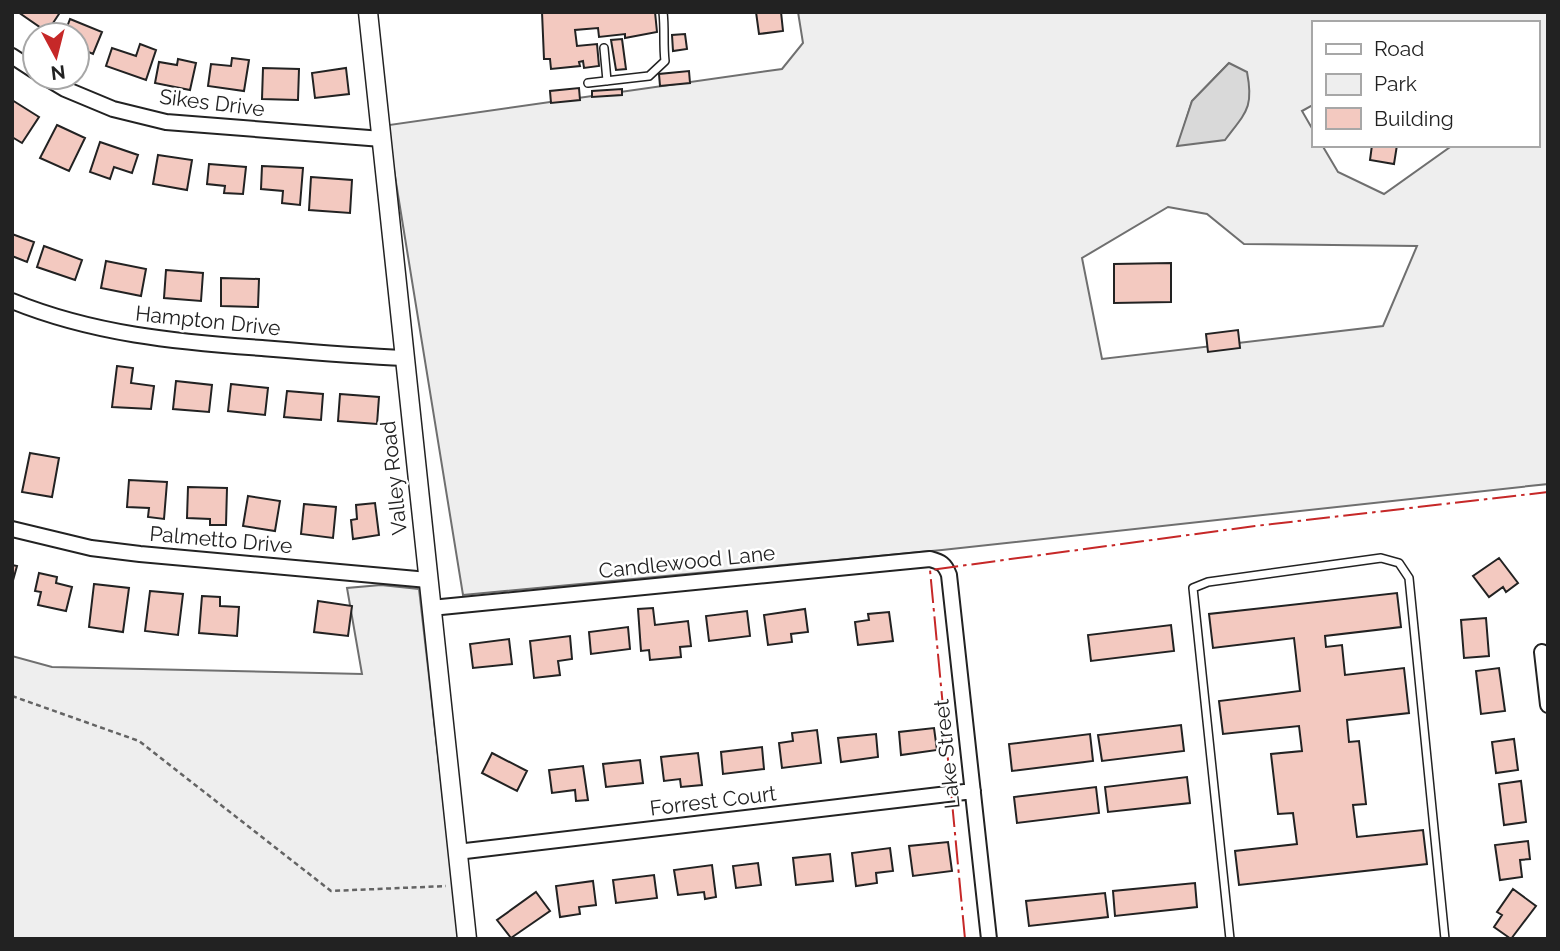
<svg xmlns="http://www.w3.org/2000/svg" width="1560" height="951" font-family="Raleway,sans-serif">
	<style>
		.green { fill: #eee; stroke: #6f6f6f; stroke-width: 2; fill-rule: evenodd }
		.water { fill: #d9d9d9; stroke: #6f6f6f; stroke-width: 2 }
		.building { fill: #f3c9c0; stroke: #222; stroke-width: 2 }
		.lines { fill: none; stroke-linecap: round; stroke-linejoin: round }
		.service-casing { stroke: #222; stroke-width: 10 }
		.minor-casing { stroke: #222; stroke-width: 18 }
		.tertiary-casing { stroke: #222; stroke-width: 21 }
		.path { stroke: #646464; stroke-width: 2.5; stroke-dasharray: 5 3.5; stroke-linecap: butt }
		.service { stroke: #fff; stroke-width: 7 }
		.minor { stroke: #fff; stroke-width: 14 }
		.tertiary { stroke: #fff; stroke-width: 18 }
		.power { stroke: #c62828; stroke-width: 2; stroke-dasharray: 24 5 3.5 5; stroke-linecap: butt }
		.labels { text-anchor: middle; stroke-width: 5; stroke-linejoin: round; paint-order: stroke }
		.street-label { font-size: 21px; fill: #222; stroke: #fff }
	</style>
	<rect width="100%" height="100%" fill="#fff"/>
	<path class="green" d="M798,12h750v472l-606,66 -479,45 -70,-431 -4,-39 393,-56 21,-26zM1313,23h224v122h-84l-69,49 -46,-22 -16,-27h-9v-15l-11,-19 11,-6zM1229,63l-51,83 14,-45zM1168,207l39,7 37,30 173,2 -34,80 -281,33 -20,-101z
		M381,585l38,4 40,350h-447v-283l40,11 310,7 -15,-86z"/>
	<path class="water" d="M1229,63l18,9c7,36 -1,40 -22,68l-48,6 15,-45z"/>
	<path class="building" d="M18,12h39l2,2 -12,18z
		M542,12h113l2,20 -32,6v-4l-26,3 -1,-9 -23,2 2,16 20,-2 2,22 -15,2 -1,-7 -4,1 1,4 -29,3 -1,-10h-6z
		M756,12h25l2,19 -24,3z
		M70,19l32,13 -9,22 -16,-7v-12h-13z
		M685,34l2,15 -14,2 -1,-16z
		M622,39l4,30 -10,1 -5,-30z
		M140,44l16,6 -10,30 -40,-14 6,-18 24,8z
		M232,58l17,2 -5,31 -36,-5 3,-22 20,2z
		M178,59l18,4 -6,27 -35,-7 4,-21 18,3z
		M263,68l36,1 -1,31 -36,-1z
		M346,68l3,26 -34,4 -3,-25z
		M689,71l1,12 -30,3 -1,-12z
		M579,88l1,12 -29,3 -1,-12z
		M622,89v6l-30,2v-6z
		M12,100l27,17 -17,26 -10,-6z
		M57,125l28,13 -16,33 -29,-13z
		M100,142l38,13 -6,18 -18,-6 -4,12 -20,-7z
		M1372,145h25l-3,19 -24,-4z
		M158,155l34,5 -5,30 -34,-6z
		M209,164l37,3 -3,27 -19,-1 1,-7 -18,-2z
		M262,166l41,2 -3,37 -18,-2 1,-12 -22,-2z
		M311,177l41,3 -2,33 -41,-3z
		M12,234l22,8 -7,20 -15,-6z
		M44,246l38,14 -7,20 -38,-13z
		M106,261l40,8 -5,27 -40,-8z
		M1171,263v39l-57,1v-39z
		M166,270l37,3 -2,28 -37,-3z
		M221,278l38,1 -1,28 -37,-1z
		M1238,330l2,18 -32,4 -2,-18z
		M117,366l16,2 -2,15 23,3 -3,23 -39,-2z
		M176,381l36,4 -3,27 -36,-3z
		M231,384l37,4 -3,27 -37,-4z
		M287,391l36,3 -2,26 -37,-3z
		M340,394l39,3 -2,27 -39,-3z
		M30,453l29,5 -7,39 -30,-5z
		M129,480l38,2 -3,37 -16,-2 1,-9 -22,-1z
		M188,487l39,1 -1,37h-16v-6l-23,-1z
		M248,496l32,5 -5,30 -32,-5z
		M375,503l4,32 -26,4 -2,-19 6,-1 -1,-14z
		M304,504l32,3 -3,31 -32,-4z
		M1499,558l19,25 -12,9 -3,-5 -14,10 -16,-21z
		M12,565l5,1 -5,18z
		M39,573l18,4 -1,6 16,4 -6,24 -28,-6 3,-13 -6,-1z
		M94,584l35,4 -6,44 -34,-5z
		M150,591l33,3 -5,41 -33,-4z
		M1397,593l4,34 -76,9 1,11 16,-2 3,30 59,-7 5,45 -62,7 2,22 10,-1 7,63 -13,1 4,32 66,-7 4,34 -188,21 -4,-34 62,-7 -4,-31 -15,1 -7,-60 31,-3 -3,-25 -76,8 -4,-33 81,-10 -6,-53 -81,10 -4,-34z
		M202,596l18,1v9l19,1 -2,29 -38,-3z
		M318,601l34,5 -4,30 -34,-4z
		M653,608l2,17 33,-4 3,25 -11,1 1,10 -31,3 -1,-10 -8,1 -3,-42z
		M805,609l3,23 -17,2 1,8 -24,3 -4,-30z
		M747,611l3,25 -41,5 -3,-25z
		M889,612l4,29 -35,4 -3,-23 14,-2 -1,-6z
		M1486,618l3,38 -25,2 -3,-38z
		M1171,625l3,26 -83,10 -3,-26z
		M628,627l2,22 -39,5 -2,-22z
		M570,636l2,23 -14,2 2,14 -26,3 -4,-37z
		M509,639l3,25 -39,4 -3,-24z
		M1499,668l6,43 -24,3 -5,-43z
		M1181,725l3,26 -82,10 -4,-26z
		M934,728l3,22 -36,5 -2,-23z
		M817,730l4,33 -39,5 -3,-25 14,-2 -1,-8z
		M876,734l2,23 -37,5 -3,-24z
		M1090,734l3,27 -81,10 -3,-27z
		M1514,739l4,31 -22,3 -4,-31z
		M762,747l2,22 -41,5 -2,-22z
		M492,753l35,18 -10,20 -35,-18z
		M698,753l4,32 -21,2 -1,-8 -16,2 -3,-24z
		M640,760l3,23 -37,4 -3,-23z
		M583,766l5,34 -12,1 -1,-11 -23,3 -3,-23z
		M1187,777l3,26 -82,9 -3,-25z
		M1521,781l5,41 -22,3 -5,-41z
		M1096,787l3,26 -82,10 -3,-26z
		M1528,841l2,18 -10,1 2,17 -22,3 -5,-35z
		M948,842l4,29 -39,5 -4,-30z
		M890,848l3,23 -17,2 1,10 -21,3 -4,-33z
		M830,854l3,27 -37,4 -3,-27z
		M758,863l3,22 -25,3 -3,-22z
		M712,865l4,32 -11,2 -1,-7 -26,3 -4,-25z
		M654,875l3,23 -41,5 -3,-23z
		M593,881l3,24 -17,2 1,7 -20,3 -4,-31z
		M1195,883l2,24 -82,9 -2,-25z
		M1513,889l23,17 -25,33 -17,-12 8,-12 -5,-3z
		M536,892l14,19 -39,27 -14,-18z
		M1105,893l3,24 -79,9 -3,-25z"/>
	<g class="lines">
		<defs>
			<path id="service" d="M604,48l3,33
				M588,83l61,-7 16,-15c-2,-17 0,-32 -2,-49
				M1230,939l-37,-351 15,-6 173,-24 18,5 10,15 36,361"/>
			<path id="minor" d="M12,56l23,15
				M45,77l20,12 48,20 53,13 216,17
				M12,301c81,33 164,41 250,47 48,4 95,8 143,10
				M12,529l79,19 49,6 288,26
				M431,608l499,-49c11,3 15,5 19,16l40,364
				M1542,652l6,53
				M457,852l516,-61"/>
			<path id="tertiary" d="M368,12l99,927"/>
		</defs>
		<use href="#service" class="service-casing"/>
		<use href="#minor" class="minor-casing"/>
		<use href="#tertiary" class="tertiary-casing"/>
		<path class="path" d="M12,696l127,45 192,150 115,-5"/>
		<use href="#service" class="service"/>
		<use href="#minor" class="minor"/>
		<use href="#tertiary" class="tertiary"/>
		<path class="power" d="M965,939l-35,-369 325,-44 293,-34"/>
	</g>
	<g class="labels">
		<g class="street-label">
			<text transform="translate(212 103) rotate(7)" y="7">Sikes Drive</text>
			<text transform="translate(208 321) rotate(6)" y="7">Hampton Drive</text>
			<text transform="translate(394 478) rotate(-96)" y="7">Valley Road</text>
			<text transform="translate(221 540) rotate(5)" y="7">Palmetto Drive</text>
			<text transform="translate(687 562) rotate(-6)" y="7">Candlewood Lane</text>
			<text transform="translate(947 754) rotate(-96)" y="7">Lake Street</text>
			<text transform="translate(713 801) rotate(-7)" y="7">Forrest Court</text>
		</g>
	</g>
	<rect width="1560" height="951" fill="none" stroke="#222222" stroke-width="28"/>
	<rect x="1312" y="21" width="228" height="126" fill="#ffffff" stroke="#a7a7a7" stroke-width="2"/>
	<rect x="1326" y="44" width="35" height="10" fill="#ffffff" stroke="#a7a7a7" stroke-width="2"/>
	<text x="1374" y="56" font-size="21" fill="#222222">Road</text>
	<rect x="1326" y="74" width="35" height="21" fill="#eeeeee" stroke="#a7a7a7" stroke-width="2"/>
	<text x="1374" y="91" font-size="21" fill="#222222">Park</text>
	<rect x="1326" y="108" width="35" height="21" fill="#f3c9c0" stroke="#a7a7a7" stroke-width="2"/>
	<text x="1374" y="126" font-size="21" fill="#222222">Building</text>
	<g transform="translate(56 56) rotate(173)"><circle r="33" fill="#ffffff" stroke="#a7a7a7" stroke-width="2"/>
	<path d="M0-5L12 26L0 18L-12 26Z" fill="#c62828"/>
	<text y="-10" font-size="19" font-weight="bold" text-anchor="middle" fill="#222222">N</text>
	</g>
</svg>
